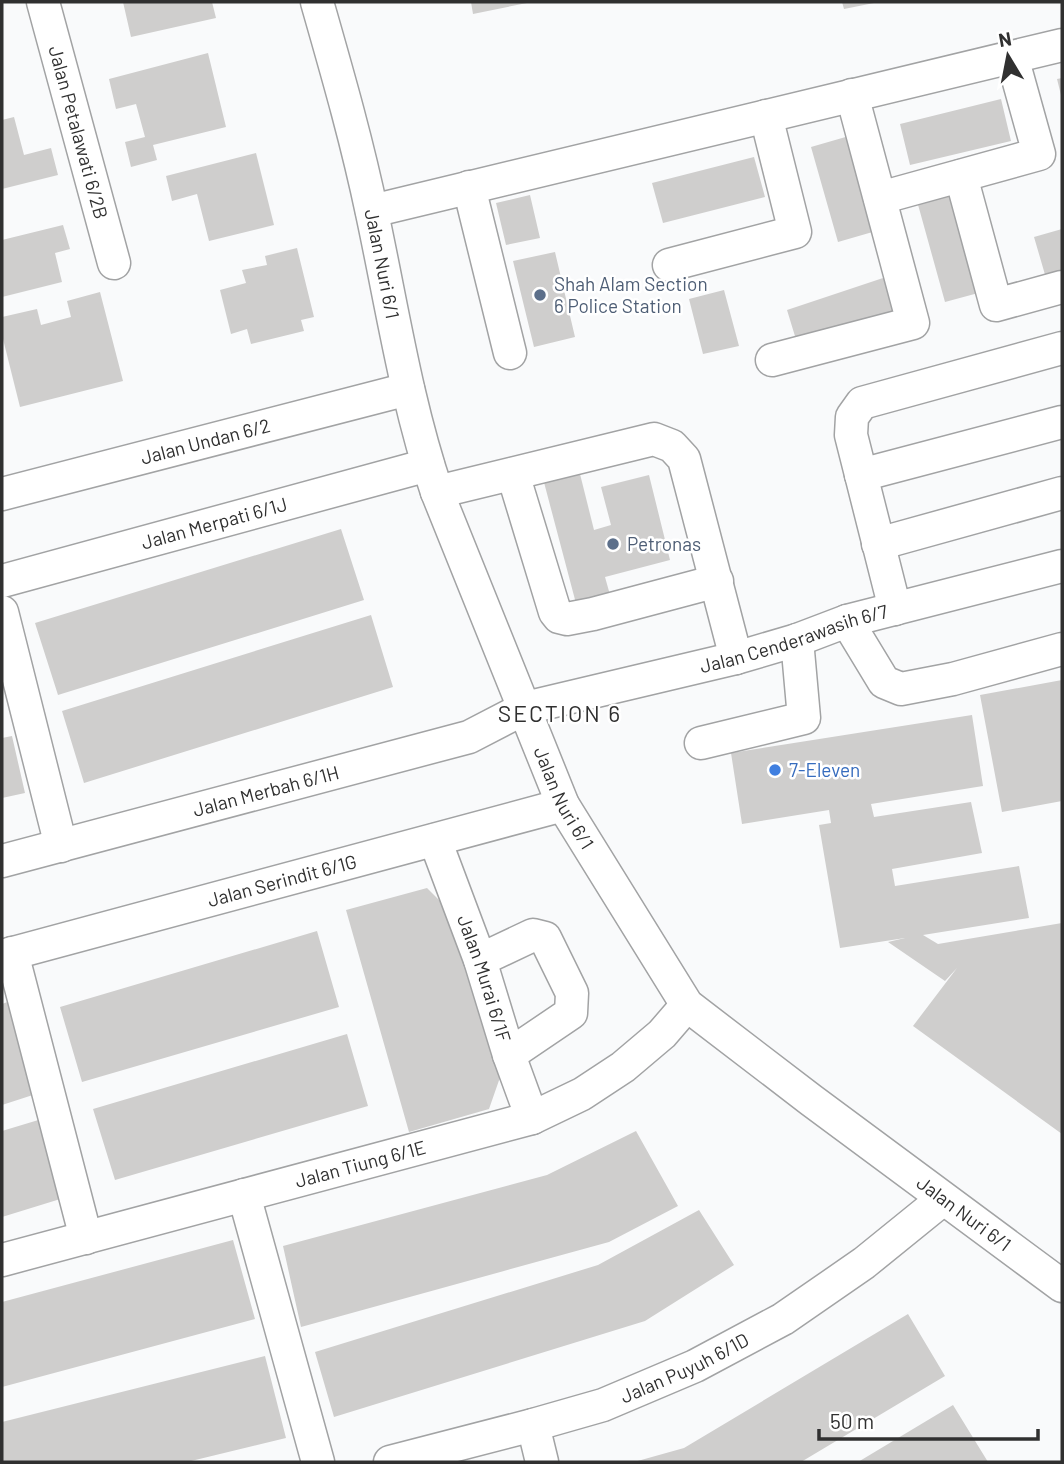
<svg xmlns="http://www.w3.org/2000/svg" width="1064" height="1464" font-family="Barlow,sans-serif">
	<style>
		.building { fill: #cfcecd }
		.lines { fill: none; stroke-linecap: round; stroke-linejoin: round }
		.minor-casing { stroke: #a2a3a4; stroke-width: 35 }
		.minor { stroke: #fff; stroke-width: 32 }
		.service-dot { fill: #5c6f8a; stroke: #fff; stroke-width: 2.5 }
		.shop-dot { fill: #3f7fe0; stroke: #fff; stroke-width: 2.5 }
		.labels { text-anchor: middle; stroke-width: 5; stroke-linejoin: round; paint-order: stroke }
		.street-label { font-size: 19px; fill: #303030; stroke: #fff }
		.service-label { font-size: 19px; fill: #4e5e75; stroke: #fff; text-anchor: start }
		.shop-label { font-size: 19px; fill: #366cbe; stroke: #fff; text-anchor: start }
		.quarter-label { font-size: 23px; letter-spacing: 2px; fill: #303030; stroke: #fff }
	</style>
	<rect width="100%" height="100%" fill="#f9fafb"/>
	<path class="building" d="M123,2h89l4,16 -85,19z
		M471,2h56v1l-54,11z
		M842,2h31l1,1 -30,6z
		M208,53l18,74 -73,18 4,15 -26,7 -6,-25 20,-5 -9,-33 -20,5 -7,-30z
		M1062,78v17h-1l-4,-16z
		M1001,99l10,42 -101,24 -10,-41z
		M14,117l10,38 27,-7 7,27 -56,14v-69z
		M849,136l27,95 -38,11 -27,-95z
		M256,153l18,72 -65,16 -12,-47 -25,7 -6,-25z
		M754,157l11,40 -102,26 -11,-40z
		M954,191l28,101 -37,10 -28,-101z
		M530,195l10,43 -34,7 -10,-42z
		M63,225l7,24 -15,4 7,29 -60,15v-57z
		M1062,229v45l-16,4 -12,-41z
		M297,248l17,69 -13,3 3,11 -53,13 -4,-15 -16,5 -11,-44 26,-7 -4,-13 25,-5 -2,-9z
		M555,252l20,85 -41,10 -21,-86z
		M886,277l12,37 -100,32 -11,-36z
		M724,290l15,56 -36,8 -14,-55z
		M100,292l23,89 -103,26 -18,-72v-18l35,-8 4,16 30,-8 -4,-16z
		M577,462l17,68 17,-5 -10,-38 48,-12 21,85 -65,17 7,25 -34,9 -37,-140z
		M341,529l23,71 -306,95 -23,-72z
		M371,615l22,72 -309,96 -22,-72z
		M1062,680v121l-60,11 -22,-117z
		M972,715l11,71 -112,18 3,13 97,-15 11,51 -90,16 3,17 124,-20 10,52 -106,17 15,9 124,-21v211l-149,-108 44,-58 -12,13 -57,-39 17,-4 -65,10 -21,-123 12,-2 -2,-13 -87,14 -11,-71z
		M12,736l13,57 -23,5v-60z
		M427,888l24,24 53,154 -15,43 -80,23 -63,-222z
		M317,931l22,76 -257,75 -22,-75z
		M10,1001l29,92 -37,12v-101z
		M347,1034l21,72 -253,74 -22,-71z
		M45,1118l25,78 -68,21v-86z
		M636,1131l42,75 -69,36 -308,85 -18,-81 264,-71z
		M699,1210l35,55 -89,56 -311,96 -19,-65 283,-87z
		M233,1240l22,79 -253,68v-85z
		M908,1314l37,62 -144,86h-167l50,-14z
		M265,1356l21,82 -99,24h-185v-40z
		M953,1405l35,57h-130z"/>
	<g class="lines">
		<defs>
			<g id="minor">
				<path id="s1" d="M43,2l71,261"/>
				<path id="s2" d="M317,2c20,70 40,139 55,211 20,93 34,188 65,279l126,313 124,200 124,95 251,186"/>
				<path d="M961,176l35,129 66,-18"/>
				<path d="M469,187l41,166"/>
				<path d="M880,198l159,-44 -27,-97"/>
				<path d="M372,211l690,-166"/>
				<path d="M669,265l126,-33 -29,-116"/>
				<path d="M772,360l141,-37 -61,-228"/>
				<path d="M513,474l42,138 4,5 8,2 26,-5 124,-33"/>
				<path d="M861,475l201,-53"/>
				<path d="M437,492l217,-53 18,7 12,13 52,199"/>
				<path id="s3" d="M2,494l406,-105"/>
				<path d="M878,544l184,-51"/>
				<path id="s4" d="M2,581l426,-116"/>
				<path d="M895,609l-44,-174 1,-18 10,-14 200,-55"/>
				<path d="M2,612l59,234"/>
				<path d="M847,621l37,61 17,7 52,-10 109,-30"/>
				<path d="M701,743l103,-25 -7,-78"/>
				<path id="s5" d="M435,840l45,120 29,95 23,63"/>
				<path id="s6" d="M2,861l467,-124 56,-29 211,-50 61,-18 50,-19 215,-55"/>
				<path d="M12,953l74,285"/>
				<path id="s7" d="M2,956l561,-151"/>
				<path d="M480,960l53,-25 12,3 27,55 -1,20 -62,42"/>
				<path d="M244,1195l74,267"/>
				<path id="s8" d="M2,1260l530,-142 50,-24 41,-27 39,-33 25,-29"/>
				<path d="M533,1425l9,37"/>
				<path id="s9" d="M390,1462l143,-37 70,-20 92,-39 88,-47 81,-56 79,-64"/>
			</g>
		</defs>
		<use href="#minor" class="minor-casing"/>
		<use href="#minor" class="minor"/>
	</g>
	<g class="service-dot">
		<circle cx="540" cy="295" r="7"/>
		<circle cx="613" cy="544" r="7"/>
	</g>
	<circle class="shop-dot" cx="775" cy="770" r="7"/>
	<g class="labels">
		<g class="street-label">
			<text dy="7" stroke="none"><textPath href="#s1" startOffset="135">Jalan Petalawati 6/2B</textPath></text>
			<text dy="7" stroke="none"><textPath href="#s2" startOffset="270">Jalan Nuri 6/1</textPath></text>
			<text dy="7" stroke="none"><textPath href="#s3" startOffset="210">Jalan Undan 6/2</textPath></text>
			<text dy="7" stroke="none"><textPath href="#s4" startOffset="220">Jalan Merpati 6/1J</textPath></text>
			<text dy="7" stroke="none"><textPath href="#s6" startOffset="824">Jalan Cenderawasih 6/7</textPath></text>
			<text dy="7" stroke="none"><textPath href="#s6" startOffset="273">Jalan Merbah 6/1H</textPath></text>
			<text dy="7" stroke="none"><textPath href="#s2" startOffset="836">Jalan Nuri 6/1</textPath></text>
			<text dy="7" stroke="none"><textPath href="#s7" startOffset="290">Jalan Serindit 6/1G</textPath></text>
			<text dy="7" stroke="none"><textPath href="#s5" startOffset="147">Jalan Murai 6/1F</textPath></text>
			<text dy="7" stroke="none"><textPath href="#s8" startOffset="371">Jalan Tiung 6/1E</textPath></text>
			<text dy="7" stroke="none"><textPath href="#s2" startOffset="1424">Jalan Nuri 6/1</textPath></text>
			<text dy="7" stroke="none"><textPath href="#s9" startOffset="310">Jalan Puyuh 6/1D</textPath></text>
		</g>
		<g class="service-label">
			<text x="554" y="291">Shah Alam Section<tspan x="554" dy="22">6 Police Station</tspan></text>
			<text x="627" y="551">Petronas</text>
		</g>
		<g class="shop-label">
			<text x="789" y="777">7-Eleven</text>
		</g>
		<g class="quarter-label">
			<text x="560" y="722">SECTION 6</text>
		</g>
	</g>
	<rect width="1064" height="1464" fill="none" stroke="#303030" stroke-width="7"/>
	<g transform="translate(1008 56) rotate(350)" stroke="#ffffff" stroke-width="5" paint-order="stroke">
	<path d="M0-5L12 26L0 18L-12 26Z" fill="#303030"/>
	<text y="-10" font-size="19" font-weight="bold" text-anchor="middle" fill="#303030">N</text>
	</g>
	<path d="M819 1429v10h219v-10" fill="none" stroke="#303030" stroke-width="3.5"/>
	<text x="830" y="1429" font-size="21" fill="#303030" stroke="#ffffff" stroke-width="5" paint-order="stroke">50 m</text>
</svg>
